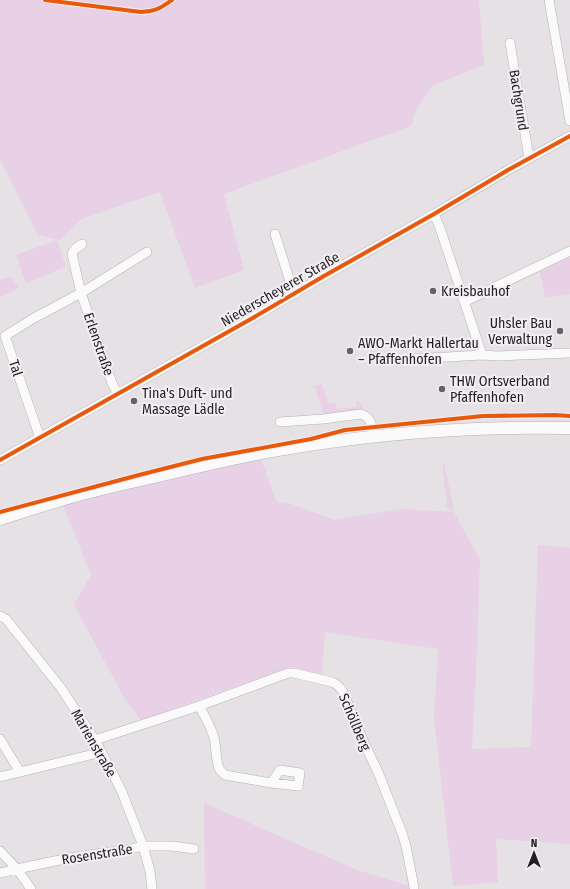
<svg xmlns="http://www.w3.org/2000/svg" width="570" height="889" font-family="'Fira Sans Condensed',sans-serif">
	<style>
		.green { fill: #e8d0e6 }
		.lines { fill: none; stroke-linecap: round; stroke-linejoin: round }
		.minor-casing { stroke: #b5b2b4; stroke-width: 10 }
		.major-casing { stroke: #b5b2b4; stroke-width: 13 }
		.minor { stroke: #fbfafb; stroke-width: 9 }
		.major { stroke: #fbfafb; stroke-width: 12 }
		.cycleway-casing { stroke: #f3eef3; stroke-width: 6 }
		.cycleway { stroke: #e8590c; stroke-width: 4 }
		.poi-dot { fill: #656265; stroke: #f3eef3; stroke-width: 1.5 }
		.labels { text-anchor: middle; stroke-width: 4; stroke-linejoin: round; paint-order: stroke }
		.street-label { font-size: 14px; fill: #201e20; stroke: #f3eef3 }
		.poi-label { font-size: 14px; fill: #201e20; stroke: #f3eef3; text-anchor: start }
	</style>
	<rect width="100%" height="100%" fill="#e5e1e4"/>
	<path class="green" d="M0,0h479l5,65 -51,20 -17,25 -5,16 -187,68 20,76 -49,18 -35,-96 -78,27 -22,21 -22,-5 -38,-76z
		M57,240l9,26 -40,18 -10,-29z
		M570,257v37l-25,3 -5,-26z
		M11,276l8,12 -19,9v-17z
		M322,384l7,20 6,-1 1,6 21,-2 -1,-6 4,1 4,9 -40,5 -9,-30z
		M259,453l18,50 9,-1 48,18 67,-11 52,3 -6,-5 -5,-45 2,3 8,35 2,12 26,48 -4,115 -4,74 59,-2 7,-202 32,3v296l-74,-5 2,43 -45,4 -19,-169 4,-68 -113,-17 -3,42 -31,-7 -150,53 -15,-19 -52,-96 17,-30 -30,-75z
		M204,803l153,67 62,19h-214z"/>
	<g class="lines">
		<defs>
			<path id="minor" d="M549,0l21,121
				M510,43l19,115
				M434,214l6,14 42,127
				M275,234l18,57 2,3
				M464,302l106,-51
				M406,361l7,-2 69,-4 15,1 73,-3
				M118,394l-6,-11 -31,-90 66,-41
				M280,422l43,-3 38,-5c11,4 11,12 13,22
				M40,438l-35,-102 29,-18 47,-25 -9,-39 3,-5 7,-5
				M0,460l251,-141 73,-43 110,-62 74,-44 62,-34
				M0,616l6,3 55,69 34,52 17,32 10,20 21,54 7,25 2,18
				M199,706c6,10 11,20 15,31 2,8 2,28 6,33 1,1 4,4 5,5l46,8
				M0,739l20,33
				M95,740l104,-34 89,-33h6l38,9c5,2 8,5 11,10l22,53 13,27 24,61 4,13 8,41
				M280,770l20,3 -2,13 -27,-3z
				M0,777l102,-25
				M0,851l17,18 14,20
				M0,873l17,-4 52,-11 62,-9 12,-3h29l22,3"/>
			<path id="major" d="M0,519c20,-6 40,-13 61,-19 30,-9 62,-16 93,-23 41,-10 82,-20 124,-27 97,-17 194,-24 292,-22"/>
		</defs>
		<use href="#minor" class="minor-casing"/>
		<use href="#major" class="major-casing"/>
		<use href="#minor" class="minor"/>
		<use href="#major" class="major"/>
		<defs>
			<path id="cycleway" d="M45,0l96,12c16,-1 19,-4 31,-12
				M0,460l251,-141 73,-43 110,-62 74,-44 62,-34
				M0,512l139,-37 63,-16 109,-20 34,-9 138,-14 72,-1 15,1"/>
		</defs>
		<use href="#cycleway" class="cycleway-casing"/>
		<use href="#cycleway" class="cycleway"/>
	</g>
	<g class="poi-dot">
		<circle cx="433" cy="291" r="4"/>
		<circle cx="560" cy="331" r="4"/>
		<circle cx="350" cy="351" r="4"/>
		<circle cx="442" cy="389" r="4"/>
		<circle cx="134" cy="401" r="4"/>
	</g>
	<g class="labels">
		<g class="street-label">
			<text transform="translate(519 100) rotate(81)" y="5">Bachgrund</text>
			<text transform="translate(280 289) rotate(-30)" y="5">Niederscheyerer Straße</text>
			<text transform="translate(99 344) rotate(71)" y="5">Erlenstraße</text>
			<text transform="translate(16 368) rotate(72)" y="5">Tal</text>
			<text transform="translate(355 722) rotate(67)" y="5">Schöllberg</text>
			<text transform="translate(94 743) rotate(60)" y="5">Marienstraße</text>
			<text transform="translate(97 854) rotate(-9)" y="5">Rosenstraße</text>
		</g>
		<g class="poi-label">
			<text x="441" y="296">Kreisbauhof</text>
			<text x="552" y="328" text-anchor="end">Uhsler Bau<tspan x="552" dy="16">Verwaltung</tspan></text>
			<text x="358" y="348">AWO-Markt Hallertau<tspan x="358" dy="16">– Pfaffenhofen</tspan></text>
			<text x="450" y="386">THW Ortsverband<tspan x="450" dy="16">Pfaffenhofen</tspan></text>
			<text x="142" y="398">Tina's Duft- und<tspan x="142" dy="16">Massage Lädle</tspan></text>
		</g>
	</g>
	<g transform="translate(534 853)" stroke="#f3eef3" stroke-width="3" paint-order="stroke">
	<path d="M0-3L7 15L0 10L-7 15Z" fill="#201e20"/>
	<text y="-6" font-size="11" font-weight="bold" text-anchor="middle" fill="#201e20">N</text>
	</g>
</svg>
